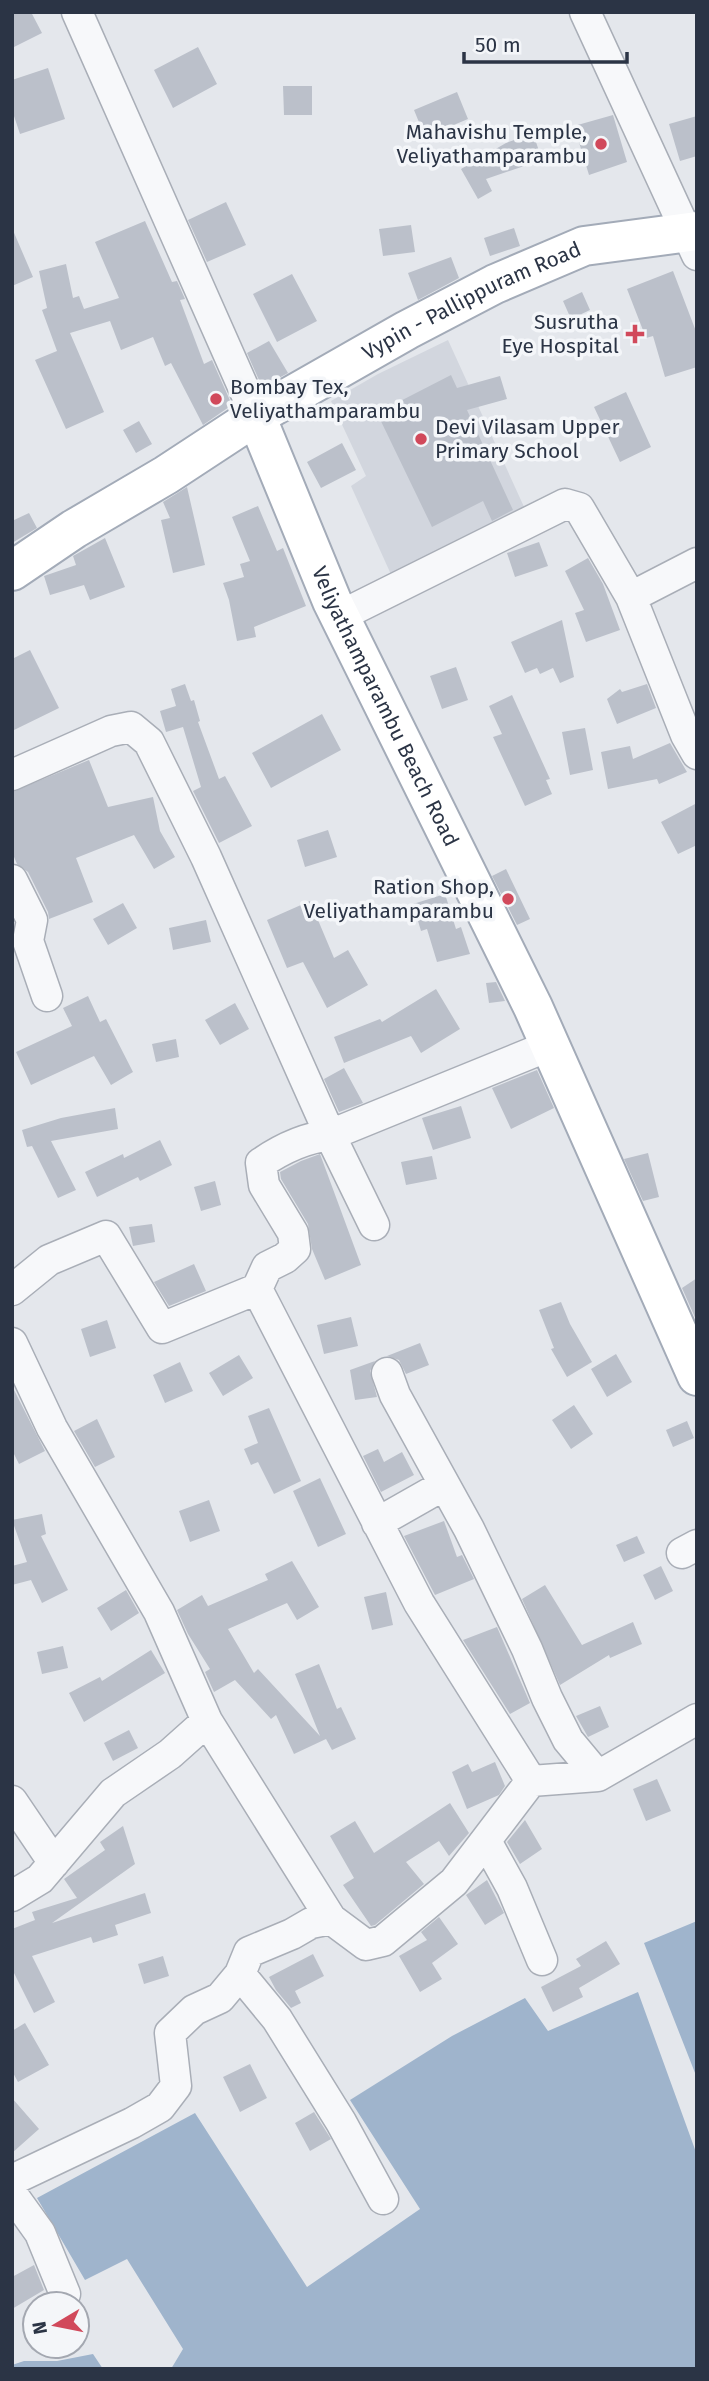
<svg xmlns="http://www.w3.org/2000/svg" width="709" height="2381" font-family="'Fira Sans',sans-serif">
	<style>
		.built { fill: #d2d6de }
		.water { fill: #9fb4cc }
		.building { fill: #bbc0ca }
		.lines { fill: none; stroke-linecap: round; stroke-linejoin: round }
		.minor-casing { stroke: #a9aeb7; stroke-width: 33 }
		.major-casing { stroke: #a3abb8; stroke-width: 42 }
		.minor { stroke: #f7f8fa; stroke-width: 30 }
		.major { stroke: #fff; stroke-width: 38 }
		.poi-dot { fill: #d1495b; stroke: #f4f6f9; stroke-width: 2.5 }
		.labels { text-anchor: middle; stroke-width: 7; stroke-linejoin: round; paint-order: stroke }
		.poi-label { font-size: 21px; fill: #2b3445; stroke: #f4f6f9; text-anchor: end }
		.street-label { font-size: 21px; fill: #2b3445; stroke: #f4f6f9 }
	</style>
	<rect width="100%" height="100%" fill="#e4e7ec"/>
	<path class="built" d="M448,340l82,180 -136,61 -43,-95 15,-10 -35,-75 47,-27z"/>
	<path class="water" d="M697,1921v157l-53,-135z
		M638,1992l59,163v214h-526l12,-20 -56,-90 -42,21 -48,-82 158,-85 112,174 113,-78 -70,-109 102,-64 73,-38 23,33z
		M93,2354l10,15h-91v-4l12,-4h33z"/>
	<path class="building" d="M12,12h19l11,21 -30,15z
		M198,47l19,37 -44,24 -19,-38z
		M48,68l17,51 -45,15 -8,-24v-30z
		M283,86h29v29h-28z
		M457,92l11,27 -43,18 -11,-27z
		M613,115l14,47 -38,13 -15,-49z
		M697,116v40l-17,5 -11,-37z
		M533,133l9,27 -56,19 6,12 -14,8 -17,-30 45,-26z
		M226,202l20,43 -39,17 -19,-42z
		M145,221l27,61 5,-1 8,18 -5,1 24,64 8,-4 20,45 -29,20 -32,-62 -6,3 -12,-29 -32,13 -11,-29 -40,12 34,79 -38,17 -31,-69 22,-9 -15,-41 5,-2 -8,-37 27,-7 7,34 6,-2 5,13 35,-11 -24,-56z
		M411,225l4,27 -32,4 -4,-27z
		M12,228l21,49 -21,9z
		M514,228l6,18 -30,10 -6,-18z
		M451,257l8,21 -41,22 -10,-27z
		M673,271l24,63v33l-32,10 -12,-41 -7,2 -19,-49z
		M292,274l25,47 -40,21 -24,-48z
		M582,292l8,18 -19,9 -8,-18z
		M269,341l19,32 -26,14 -15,-34z
		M451,375l6,13 43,-12 7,23 -40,11 46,100 -21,11 -9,-20 -51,26 -55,-114z
		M626,392l25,55 -31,15 -26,-55z
		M139,421l13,23 -16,9 -13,-23z
		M342,443l14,27 -35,18 -14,-26z
		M187,487l18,78 -32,8 -12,-53 9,-2 -7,-16z
		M258,506l19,45 6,-3 23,58 -52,21 2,10 -19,4 -8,-41 -6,-17 21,-6 -4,-13 10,-3 -18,-44z
		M29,513l8,15 -25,15v-22z
		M105,538l20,49 -35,13 -6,-15 -34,10 -6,-19 32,-11 -3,-9z
		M539,542l9,24 -33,11 -8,-24z
		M588,558l15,26 17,46 -34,12 -11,-29 9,-3 -19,-39z
		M562,620l12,57 -14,6 -7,-15 -13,6 -3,-6 -12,5 -14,-31z
		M30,650l29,58 -47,23v-72z
		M456,667l12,33 -26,9 -12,-33z
		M185,684l6,17 3,-1 6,21 -2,1 21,57 6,-3 27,50 -33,17 -26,-52 8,-4 -18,-60 -17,5 -6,-21 16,-5 -5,-17z
		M647,684l9,24 -39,16 -10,-25 13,-10 2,3z
		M512,695l38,84 -4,1 6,14 -27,12 -32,-69 9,-3 -13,-28z
		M322,714l19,36 -70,38 -19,-35z
		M585,728l8,42 -23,5 -8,-43z
		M670,743l17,29 -28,12 -2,-5 -49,10 -7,-37 29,-6 3,13z
		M89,760l19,47 45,-10 7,34 15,26 -21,12 -20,-34 -58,23 17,44 -44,17 -1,-7 -20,-40 -11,-8 -5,-12v-60z
		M697,803v42l-19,9 -17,-32z
		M328,830l9,27 -32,10 -8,-27z
		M506,869l24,50 -13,6 -25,-49z
		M445,894l11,35 5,-2 9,27 -33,8 -10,-33 -6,2 -8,-27z
		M310,901l24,57 14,-8 20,35 -41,23 -24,-46 -16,6 -20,-48z
		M123,903l14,25 -29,17 -15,-26z
		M206,920l5,22 -38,8 -4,-22z
		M496,982l9,19 -16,2 -3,-20z
		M436,989l24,40 -39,24 -10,-17 -67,27 -10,-26 46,-18 2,3z
		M88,996l12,26 6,-3 27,53 -22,13 -17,-29 -63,29 -15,-33 56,-26 -9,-18z
		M235,1003l14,26 -29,16 -15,-25z
		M176,1039l3,18 -23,5 -4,-18z
		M344,1068l19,35 -24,9 -15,-33z
		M537,1070l17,38 -43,21 -19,-41z
		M461,1106l10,32 -38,12 -11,-32z
		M115,1108l3,21 -67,12 25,49 -18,8 -26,-52 -5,1 -5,-17 39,-12z
		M160,1140l12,25 -32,16 -2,-4 -41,20 -12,-25 38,-18 1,4z
		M648,1153l11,44 -16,4 -19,-42z
		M320,1154l41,111 -36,15 -13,-31 -4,-25 -27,-45 -1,-7 21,-11z
		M432,1156l5,23 -31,6 -5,-23z
		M215,1181l6,24 -20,6 -7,-24z
		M152,1224l3,18 -22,4 -4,-19z
		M194,1264l12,27 -37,15 -15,-24z
		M697,1278v44l-15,-34z
		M561,1302l9,22 22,38 -25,15 -16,-28 3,-1 -15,-38z
		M351,1317l7,29 -34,8 -7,-29z
		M107,1320l9,28 -26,9 -9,-28z
		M420,1343l9,22 -23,9 -7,-14 -12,-4z
		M616,1354l16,28 -25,15 -16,-28z
		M239,1355l14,23 -30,18 -14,-23z
		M375,1361l-5,10 7,26 -22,3 -5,-30z
		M180,1362l13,29 -28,12 -12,-28z
		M12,1386l33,65 -26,13 -7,-14z
		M574,1405l19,29 -22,15 -19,-29z
		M269,1408l32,73 -27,13 -16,-32 -7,3 -7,-16 14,-6 -10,-27z
		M97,1419l18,38 -20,10 -21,-36z
		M687,1421l7,17 -21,9 -7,-17z
		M378,1449l6,13 18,-10 12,23 -33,17 -18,-36z
		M320,1478l26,56 -28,13 -25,-56z
		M209,1500l11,31 -30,11 -11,-31z
		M42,1514l4,20 -5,2 27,54 -26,13 -11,-23 -19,5v-19l15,-4 -15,-42z
		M444,1521l13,36 5,-2 12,24 -39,16 -31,-59z
		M637,1536l8,17 -21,9 -8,-17z
		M292,1561l27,46 -22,13 -10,-17 -59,26 26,44 4,-4 62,67 -25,-62 24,-10 18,45 4,-2 15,32 -24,11 -6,-11 -32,15 -18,-39 -5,4 -36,-39 -21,12 -9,-20 5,-3 -22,-35 -11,-24 25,-15 6,11 60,-26 -3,-6z
		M661,1566l12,25 -18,9 -12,-25z
		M545,1585l37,60 51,-23 9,22 -32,14 -1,-3 -49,30 -38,-86z
		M126,1590l13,23 -28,18 -14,-23z
		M386,1592l7,33 -21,5 -8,-33z
		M497,1627l33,76 -20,11 -47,-74z
		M63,1646l5,22 -26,6 -5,-22z
		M151,1650l14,23 -81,49 -15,-29 31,-16 2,4z
		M600,1706l9,21 -21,10 -12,-21z
		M129,1730l9,18 -25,13 -9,-18z
		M495,1762l10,24 -6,9 -32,14 -15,-37 16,-8 4,8z
		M657,1779l14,32 -25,10 -13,-32z
		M450,1803l19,30 -20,23 -10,-15 -33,21 18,22 -49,41 -4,1 -28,-41 11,-7 -24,-42 25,-15 19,32z
		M525,1820l17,29 -22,15 -13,-22z
		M123,1826l12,38 -83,59 93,-30 6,20 -36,12 3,10 -25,8 -2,-6 -59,19 23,46 -21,11 -22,-44v-40l23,-9 -3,-8 45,-14 -13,-19 41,-29 -5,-8z
		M487,1880l17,33 -19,12 -19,-30z
		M439,1917l19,27 -26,19 10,16 -22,13 -21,-36 28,-16 -6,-8z
		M606,1941l14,23 -41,24 4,9 -30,15 -12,-25 40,-21 -5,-7z
		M313,1954l11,22 -29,15 6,12 -10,5 -15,-18 -7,-13z
		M163,1956l6,20 -25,8 -6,-20z
		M25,2023l24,42 -31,17 -6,-11v-40z
		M250,2064l17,34 -27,14 -17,-35z
		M12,2098l27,31 -27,24z
		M314,2112l17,27 -21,12 -15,-28z
		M34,2265l10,25 -32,19v-32z"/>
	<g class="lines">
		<defs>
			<path id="minor" d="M77,12l179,404
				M585,12l112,243
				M631,597l66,-34
				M340,616l225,-112 14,4 52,89 55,138 11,19
				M12,775l99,-44 20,-4 18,15 57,115 124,278 44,90
				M12,880l20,40 -4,21 19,55
				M257,1289l162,314 112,178
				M12,1290l37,-30 57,-24 56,92 95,-39 10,-22 18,-9 10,-9 -2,-16 -29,-48 -3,-22c22,-15 43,-25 69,-28l221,-90
				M12,1343l40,85 107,184 48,109 124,198
				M387,1373l8,22 74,134 58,120 20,49 21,42 30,36
				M377,1523l67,-38
				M682,1553l15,-8
				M12,1801l42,62
				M486,1841l26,47 30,72
				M12,1896l28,-17 73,-86 57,-39 37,-33
				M240,1974l37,45 64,103 42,77
				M12,2180l120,-57 28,-16 16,-21 -6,-53 24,-23 26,-12 20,-24 9,-22 43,-18 19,-11 20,-4 35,26 17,-4 71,-59 77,-101 67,-5 99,-57
				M12,2194l28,39 25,61"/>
			<g id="major">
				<path id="s1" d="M256,416l76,185 201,406 164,369"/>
				<path id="s2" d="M12,571l62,-42 92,-54 90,-59 151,-86 88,-46 89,-38 113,-15"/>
			</g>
		</defs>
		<use href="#minor" class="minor-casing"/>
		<use href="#major" class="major-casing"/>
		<use href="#minor" class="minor"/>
		<use href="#major" class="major"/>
	</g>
	<g class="poi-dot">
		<circle cx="601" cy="144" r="7"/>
		<path d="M631.5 323.5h7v7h7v7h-7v7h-7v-7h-7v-7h7z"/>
		<circle cx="216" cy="399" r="7"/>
		<circle cx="421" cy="439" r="7"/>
		<circle cx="508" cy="899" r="7"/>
	</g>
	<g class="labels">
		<g class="poi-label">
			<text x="587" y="139">Mahavishu Temple,<tspan x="587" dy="24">Veliyathamparambu</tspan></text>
			<text x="619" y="329">Susrutha<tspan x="619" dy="24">Eye Hospital</tspan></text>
			<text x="230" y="394" text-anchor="start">Bombay Tex,<tspan x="230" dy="24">Veliyathamparambu</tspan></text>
			<text x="435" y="434" text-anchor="start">Devi Vilasam Upper<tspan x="435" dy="24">Primary School</tspan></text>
			<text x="494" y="894">Ration Shop,<tspan x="494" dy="24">Veliyathamparambu</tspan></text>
		</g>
		<g class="street-label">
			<text dy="7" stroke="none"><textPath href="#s2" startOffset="534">Vypin - Pallippuram Road</textPath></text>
			<text dy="7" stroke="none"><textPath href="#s1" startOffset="318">Veliyathamparambu Beach Road</textPath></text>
		</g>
	</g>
	<rect width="709" height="2381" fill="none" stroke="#2b3445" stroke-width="28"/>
	<g transform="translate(56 2325) rotate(260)"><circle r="33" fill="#f4f6f9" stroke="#a4a8b1" stroke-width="2"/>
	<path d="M0-5L12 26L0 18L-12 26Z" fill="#d1495b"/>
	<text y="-10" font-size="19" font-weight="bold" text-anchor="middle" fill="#2b3445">N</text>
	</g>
	<path d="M464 52v10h163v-10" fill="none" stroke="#2b3445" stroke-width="3.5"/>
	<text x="475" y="52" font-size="21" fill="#2b3445" stroke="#f4f6f9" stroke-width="5" paint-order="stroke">50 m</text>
</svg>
